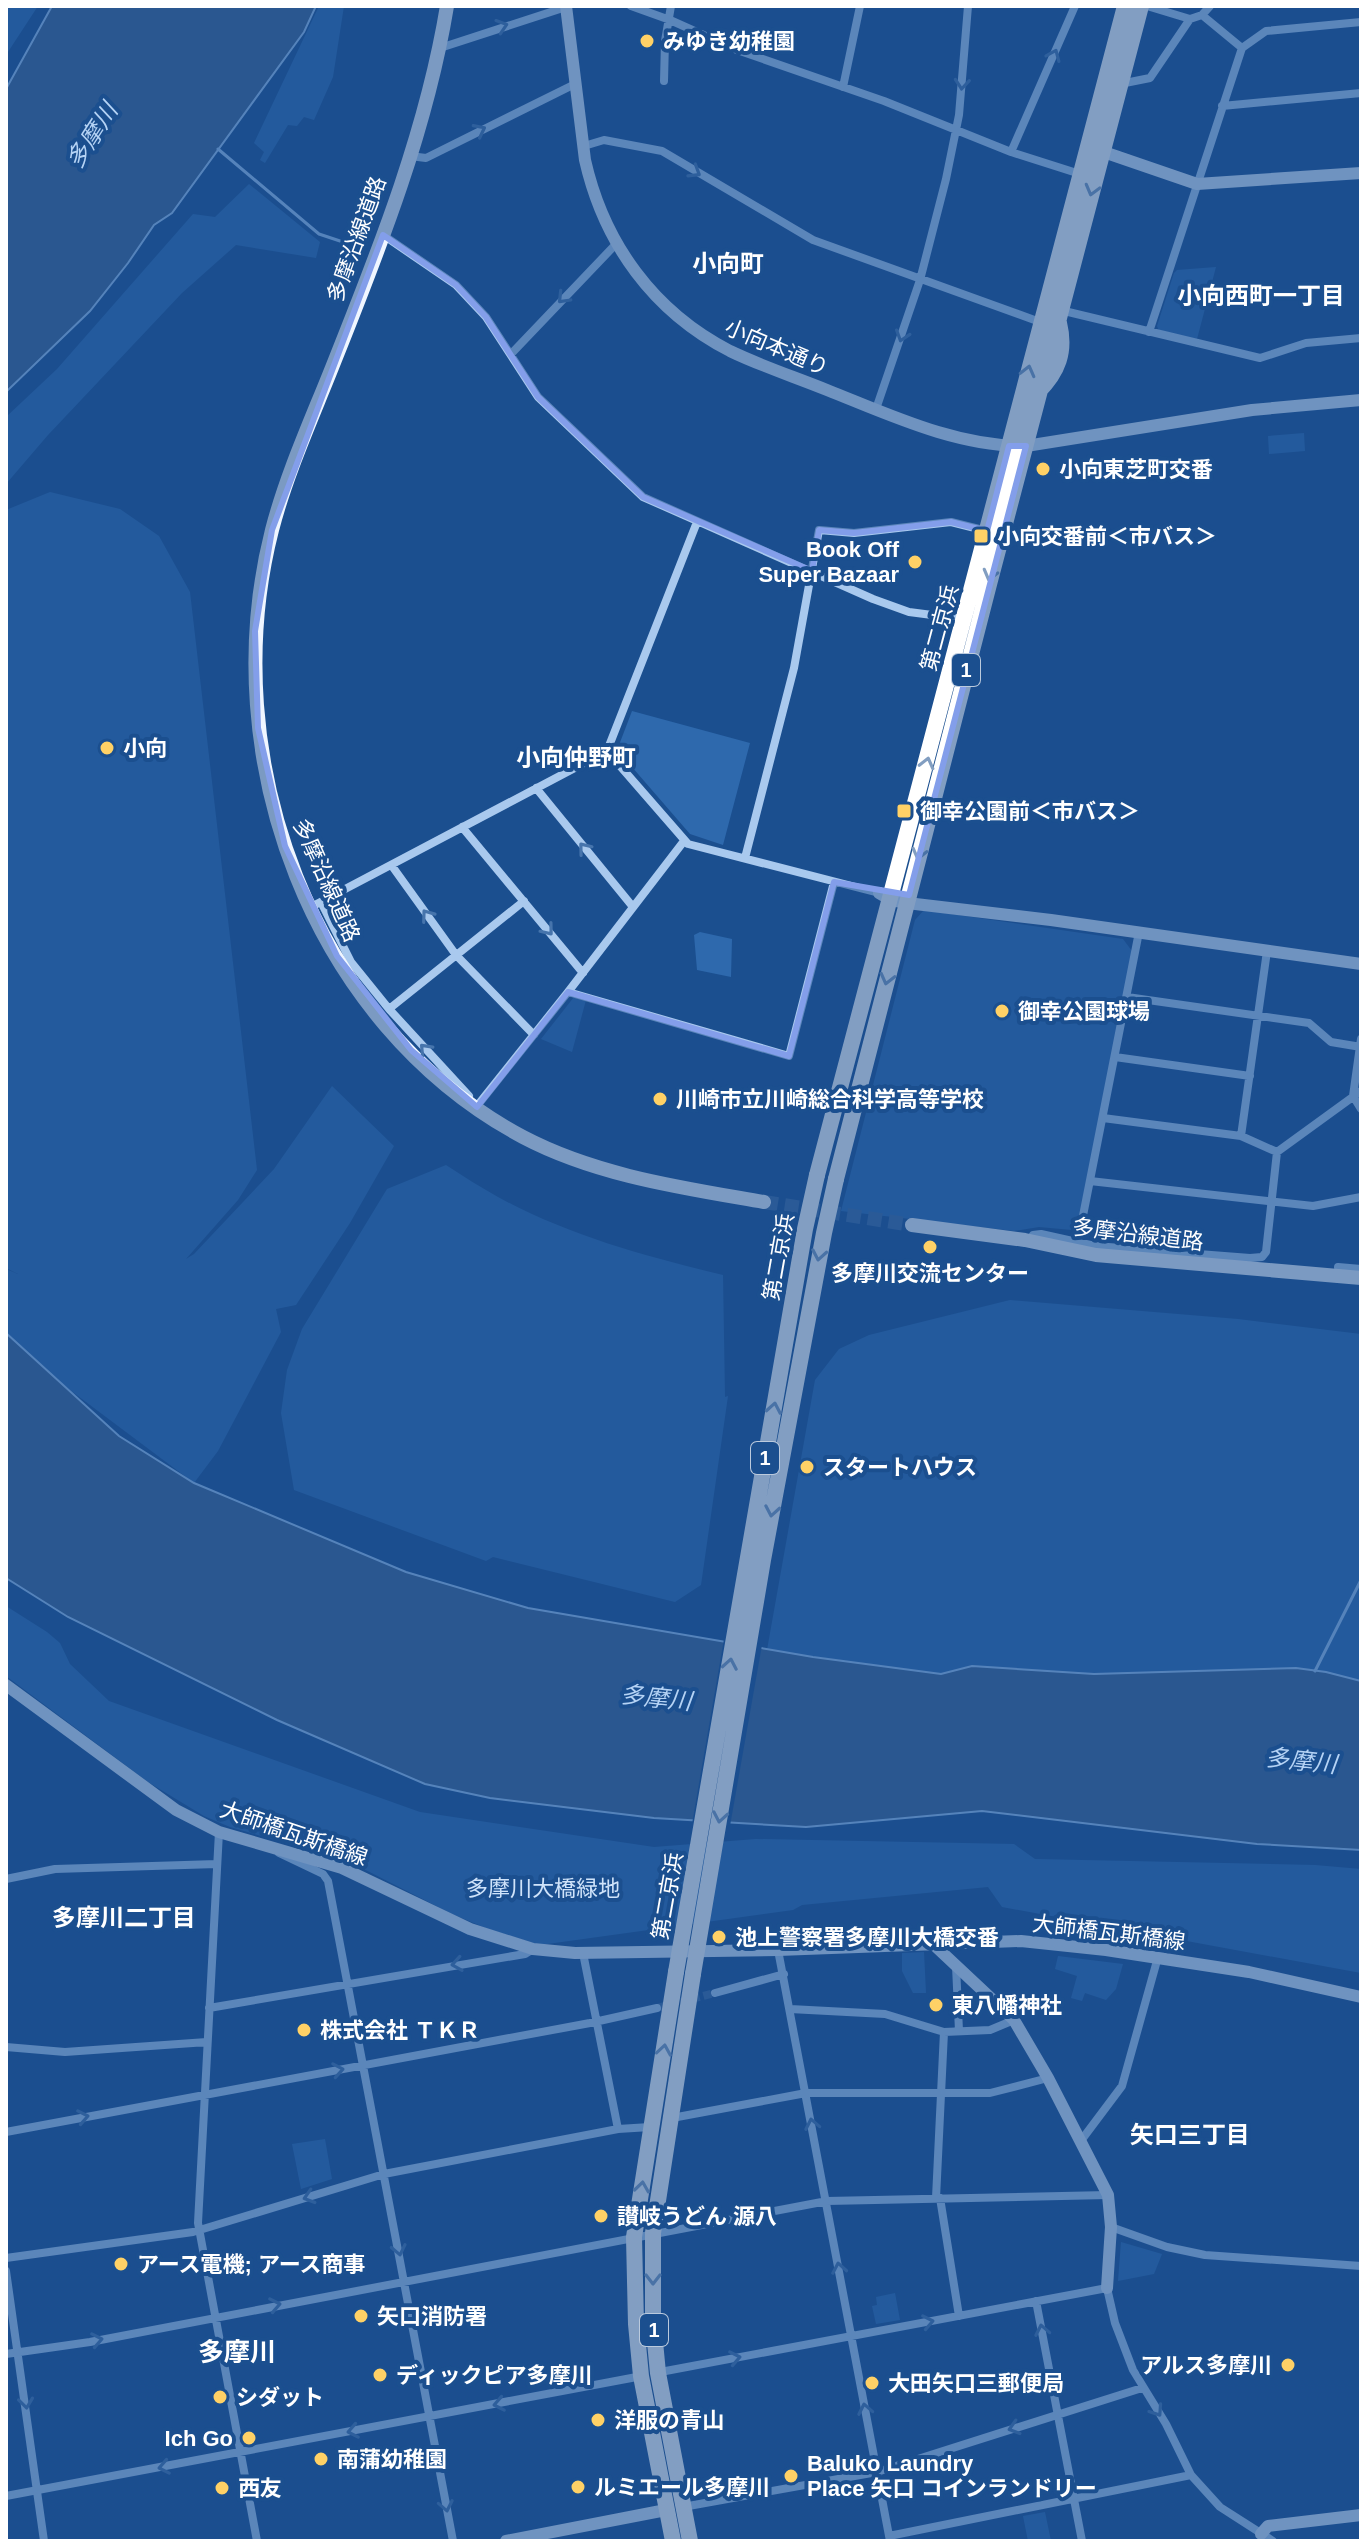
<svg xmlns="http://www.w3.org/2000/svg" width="1367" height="2547" font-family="Helvetica,'Noto Sans JP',sans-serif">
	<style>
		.green { fill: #2e69ad }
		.water { fill: #3c6290; stroke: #9cc4f0; stroke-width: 2 }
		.pier { fill: #1b4f8f }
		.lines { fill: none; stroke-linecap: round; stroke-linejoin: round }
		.stream { stroke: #9cc4f0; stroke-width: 3 }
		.street-tunnel { stroke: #3d69a0; stroke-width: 8; stroke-dasharray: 8 4; stroke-linecap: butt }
		.primary-tunnel { stroke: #3d69a0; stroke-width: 14; stroke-dasharray: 14 7; stroke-linecap: butt }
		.street { stroke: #a9c9ee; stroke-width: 8 }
		.secondary { stroke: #d6e6fa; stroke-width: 12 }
		.primary { stroke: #f0f6ff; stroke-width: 14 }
		.highway { stroke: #fff; stroke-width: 16 }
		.highway-bridge { stroke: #fff; stroke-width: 16 }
		.oneway { stroke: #4674ac }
		.oneway2 { stroke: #829ec1 }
		.marked { fill: none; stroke: #839eea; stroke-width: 6; stroke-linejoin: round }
		.poi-dot { fill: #ffd166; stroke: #1b4f8f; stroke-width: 3 }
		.labels { text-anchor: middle; stroke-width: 8; stroke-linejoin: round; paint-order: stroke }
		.shield { fill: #1b4f8f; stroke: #bbcadd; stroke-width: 2 }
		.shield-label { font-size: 20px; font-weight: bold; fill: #fff }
		.poi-label { font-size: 22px; font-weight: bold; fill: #fff; stroke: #1b4f8f; text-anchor: start }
		.street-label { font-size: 22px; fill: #fff; stroke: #1b4f8f }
		.park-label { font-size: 22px; fill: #cfe3fa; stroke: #1b4f8f }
		.water-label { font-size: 24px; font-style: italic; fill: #b5d3f5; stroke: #1b4f8f }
		.neighbourhood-label { font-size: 24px; font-weight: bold; fill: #fff; stroke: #1b4f8f }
		.quarter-label { font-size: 26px; font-weight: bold; fill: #fff; stroke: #1b4f8f }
	</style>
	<rect width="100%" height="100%" fill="#1b4f8f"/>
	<path class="green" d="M6,6h32l-32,49z
		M319,6h25l-11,71 -19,43 -10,-3 -7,9 -9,-1 -23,38 -5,-3 4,-8 -10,-9z
		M249,184l71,58 -4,16 -80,-13 -54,48 -134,142 -42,49v-67l51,-48 136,-155 22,3z
		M1216,267l-19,72 -38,-8 -2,-5 17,-53 3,-3z
		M1304,433l1,18 -36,3 -1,-18z
		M50,492l70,17 39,27 31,56 67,578 -19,30 -52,59 8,-5 80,-85 58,-83 62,60 -44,77 -54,82 -20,4 5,23 -63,119 -24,32 -132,-99 -56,-50v-65l12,5 -12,-6v-758z
		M632,711l118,32 -27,102 -33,-11 -71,-82v-7z
		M924,910l199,29 9,12 -53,269 -7,10 -33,-3 -25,4 -173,-20 74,-291z
		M700,932l32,7 -1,38 -34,-7 -3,-35z
		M574,997l12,3 -14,52 -31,-13z
		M446,1165c17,11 34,22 52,32 69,38 149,60 225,78l2,122 3,-1 -27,189 -26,17 -182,-45 -7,4 -192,-71 -13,-77 6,-43 15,-41 85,-140z
		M1010,1300l228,19 123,15v347l-35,-9 -30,-4 -202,6 -122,-8 -31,8 -174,-24 48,-270 24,-31 30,-14z
		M6,1606l41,26 13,11 10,21 39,37 311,111 234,35 102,-8 258,5 21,15 280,6 46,4v104l-359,-66 -14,-20 -186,18 -9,5 -253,35 -52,-16 -36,-15 -102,-52 -120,-35 -26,-11 -56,-34 -142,-106z
		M924,1952l2,41h-13l-11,-22v-18z
		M1058,1956l65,8 -7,25 -10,11 -21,-7 -3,8 -11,-3 6,-22 -22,-7z
		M325,2139l7,40 -31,10 -9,-45z
		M1121,2242l41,12 -8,20 -36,7z
		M895,2293l5,27 -24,4 -4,-18 5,-1 -1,-8z
		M1045,2512l6,29h-23l-5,-25z"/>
	<path class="water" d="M52,6h264l-12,26 -132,181 -18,12 -26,38 -38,48 -84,81v-303z
		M6,1333l113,103 75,47 212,89 122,36 285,49 128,17 31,-8 122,8 202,-6 30,4 35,9v169l-104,-6 -275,-33 -176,16 -152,-9 -164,-20 -65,-14 -148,-64 -209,-103 -62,-39z"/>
	<path class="pier" d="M724,1639l38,6 -32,181 -38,-2z"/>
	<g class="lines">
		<path class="stream" d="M218,149l101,85 27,9
			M1315,1671l46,-91"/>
		<path class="street-tunnel" d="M657,2008l58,-15"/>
		<path class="primary-tunnel" d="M764,1202l148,23"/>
		<path class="street" d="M631,6l39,14 67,30 147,51 127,51 69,22
			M1147,6l43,13
			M1202,15l40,33
			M440,48l126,-41
			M664,81l1,-40 6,-35
			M1120,84l30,-6 40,-59 12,-4 8,-9
			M843,87l17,-81
			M1222,106l139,-13
			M584,146l20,-6 58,11 151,89 227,82
			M1011,152l64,-146
			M410,156l16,2 149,-74
			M383,235l73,50 30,32 52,80 105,100 230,102 36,13 54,7
			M1060,310l200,48 46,-15 55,-5
			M1149,332l93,-284 24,-17 95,-9
			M511,354l105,-110
			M876,409l44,-129 26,-101 13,-64 9,-109
			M607,751l90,-229
			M536,788l97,119
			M462,827l121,146
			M684,841l-116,151 221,64 45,-174
			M745,858l49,-190 25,-138 35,3 97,-11 36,9
			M392,866l64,89 78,80
			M321,902l30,60 38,47
			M311,907l296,-156 81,93 191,49
			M1127,997l182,26 22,19 30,5
			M1361,1039l-8,57 8,13
			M1115,1057l135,19
			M469,1096l-80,-87 135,-108
			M477,1106l91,-114
			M1103,1118l138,18 36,16
			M1241,1136l26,-185
			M1090,1181l223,25 48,-9
			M1029,1241l4,-6 8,-1 54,12 155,12 12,-1 4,-5 11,-100 84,-61
			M1078,1241l61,-309
			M1338,1267l23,2
			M219,1832l-21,391 59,318
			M279,1853l44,21 5,7 125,660
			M6,1879l49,-10 162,-5
			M778,1950l112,591
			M583,1953l35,176
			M956,1966l3,65
			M715,1993l69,-19
			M209,2008l316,-54 8,-5
			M790,2009l95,5 59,18 46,-2 24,-10
			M6,2047l59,5 142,-10
			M672,2118l134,-25h184l58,-15
			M6,2132l584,-109 67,-15
			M1080,2142l42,-56 36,-129
			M936,2198l8,-166
			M940,2198l19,118
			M1111,2227l56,20 38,8 156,11
			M6,2258l187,-26 191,-58 234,-45 32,-2
			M6,2271l38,270
			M1036,2301l46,240
			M6,2354l84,-12 737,-141 281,-6
			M655,2373l452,-85 8,35 18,47 33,54 25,51 29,32 53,34
			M6,2496l636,-120
			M683,2507l194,-35 265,-84
			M889,2536l302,-61"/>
		<path class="secondary" d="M566,6l19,154c19,84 69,152 145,191 31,15 65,26 97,39 63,25 130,57 199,56l226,-36 109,-10
			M1095,149l102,35 164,-11
			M879,893l12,7 16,3 144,17 310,44
			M6,1685l170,125 43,22 123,36 128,61 63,20 42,4 203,-3 243,-9 85,9 143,22 112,25
			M932,1943l82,77 34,58 60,117 3,32 -4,61
			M1261,2534l7,-8 93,-11
			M506,2541l160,-31"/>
		<path class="primary" d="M447,6c-20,122 -66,239 -112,354 -22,56 -48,112 -63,170 -58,227 39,494 251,607 74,39 161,51 241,65
			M912,1225l113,15 71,15 265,23"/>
		<path class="highway" d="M1038,392c20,-20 28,-40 21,-69
			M817,1175l308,-1169
			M836,1179c100,-391 201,-783 305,-1173
			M673,2541l-32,-165 -5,-52 -2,-87 42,-265
			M690,2541l-32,-168 -5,-52v-88l40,-259"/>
		<path class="highway-bridge" d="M676,1972l129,-743 12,-54
			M693,1974l70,-414 61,-327 12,-54"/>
	</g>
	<defs><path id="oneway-chevron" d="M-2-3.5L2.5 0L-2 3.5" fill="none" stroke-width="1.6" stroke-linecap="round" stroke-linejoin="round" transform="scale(2)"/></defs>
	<g class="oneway">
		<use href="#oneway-chevron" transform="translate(502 26) rotate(-18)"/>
		<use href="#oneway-chevron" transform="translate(1054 55) rotate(-67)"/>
		<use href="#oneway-chevron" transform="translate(962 84) rotate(95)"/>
		<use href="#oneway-chevron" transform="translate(480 130) rotate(-27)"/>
		<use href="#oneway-chevron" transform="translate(695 172) rotate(32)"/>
		<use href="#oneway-chevron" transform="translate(563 298) rotate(134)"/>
		<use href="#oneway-chevron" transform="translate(902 336) rotate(108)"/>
		<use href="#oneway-chevron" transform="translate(584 848) rotate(-129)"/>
		<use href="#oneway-chevron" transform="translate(427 915) rotate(-126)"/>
		<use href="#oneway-chevron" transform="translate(548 930) rotate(51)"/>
		<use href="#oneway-chevron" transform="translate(425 1049) rotate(-133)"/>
		<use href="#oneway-chevron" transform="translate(457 1964) rotate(171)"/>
		<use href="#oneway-chevron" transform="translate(338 2070) rotate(-10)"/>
		<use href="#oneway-chevron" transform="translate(83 2117) rotate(-11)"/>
		<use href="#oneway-chevron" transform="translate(812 2124) rotate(-101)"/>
		<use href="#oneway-chevron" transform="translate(309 2197) rotate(163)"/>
		<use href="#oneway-chevron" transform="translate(399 2250) rotate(78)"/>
		<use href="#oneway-chevron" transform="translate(839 2268) rotate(-100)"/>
		<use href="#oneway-chevron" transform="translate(275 2305) rotate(-11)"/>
		<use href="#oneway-chevron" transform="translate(928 2322) rotate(-11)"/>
		<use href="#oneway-chevron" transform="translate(1042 2330) rotate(-101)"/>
		<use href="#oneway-chevron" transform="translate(97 2340) rotate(-11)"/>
		<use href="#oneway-chevron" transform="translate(735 2358) rotate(-11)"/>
		<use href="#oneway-chevron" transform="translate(26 2403) rotate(83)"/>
		<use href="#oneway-chevron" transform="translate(499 2404) rotate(169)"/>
		<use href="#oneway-chevron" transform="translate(865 2409) rotate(-101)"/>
		<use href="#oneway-chevron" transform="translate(1157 2411) rotate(56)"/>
		<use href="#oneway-chevron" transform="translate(1014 2428) rotate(163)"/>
		<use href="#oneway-chevron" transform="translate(353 2431) rotate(169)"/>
		<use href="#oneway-chevron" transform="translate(164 2467) rotate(169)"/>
		<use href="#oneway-chevron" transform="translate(446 2506) rotate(79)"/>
	</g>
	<g class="oneway2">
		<use href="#oneway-chevron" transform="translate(1092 190) rotate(105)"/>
		<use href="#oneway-chevron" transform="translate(1028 371) rotate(-76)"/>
		<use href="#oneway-chevron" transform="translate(990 575) rotate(105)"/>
		<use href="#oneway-chevron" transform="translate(927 763) rotate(-76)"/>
		<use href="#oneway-chevron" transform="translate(919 854) rotate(104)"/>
		<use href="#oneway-chevron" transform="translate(887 979) rotate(104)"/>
		<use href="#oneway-chevron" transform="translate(819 1255) rotate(100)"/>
		<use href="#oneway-chevron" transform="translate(774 1408) rotate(-80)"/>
		<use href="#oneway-chevron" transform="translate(772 1511) rotate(100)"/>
		<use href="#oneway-chevron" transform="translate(730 1664) rotate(-80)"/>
		<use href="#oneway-chevron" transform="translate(720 1817) rotate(100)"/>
		<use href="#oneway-chevron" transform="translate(664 2050) rotate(-81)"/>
		<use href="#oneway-chevron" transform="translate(642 2187) rotate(-82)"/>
		<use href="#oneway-chevron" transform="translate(653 2279) rotate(90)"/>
	</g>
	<path d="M0 0H1367V2547H0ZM383,235l73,50 30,32 52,80 105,100 169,74 7,-41 35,3 97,-11 36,9 22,-85h17l-117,449 -75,-13 -45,174 -221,-64 -91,115 -66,-57 -74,-94 -52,-110 -27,-118 -3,-97 17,-101z" fill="#1b4f8f" fill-opacity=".55" fill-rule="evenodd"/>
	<path class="marked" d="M383,235l73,50 30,32 52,80 105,100 169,74 7,-41 35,3 97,-11 36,9 22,-85h17l-117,449 -75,-13 -45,174 -221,-64 -91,115 -66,-57 -74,-94 -52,-110 -27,-118 -3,-97 17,-101z"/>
	<g class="poi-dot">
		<circle cx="647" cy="41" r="8"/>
		<circle cx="1043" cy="469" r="8"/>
		<rect x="973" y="528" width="16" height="16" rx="4"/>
		<circle cx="915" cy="562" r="8"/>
		<circle cx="107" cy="748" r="8"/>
		<rect x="896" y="803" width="16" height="16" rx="4"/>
		<circle cx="1002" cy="1011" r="8"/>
		<circle cx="660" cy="1099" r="8"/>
		<circle cx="930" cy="1247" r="8"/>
		<circle cx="807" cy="1467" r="8"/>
		<circle cx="719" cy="1937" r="8"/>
		<circle cx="936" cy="2005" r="8"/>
		<circle cx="304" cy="2030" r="8"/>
		<circle cx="601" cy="2216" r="8"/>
		<circle cx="121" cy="2264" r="8"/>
		<circle cx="361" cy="2316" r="8"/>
		<circle cx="1288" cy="2365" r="8"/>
		<circle cx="380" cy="2375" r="8"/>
		<circle cx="872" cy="2383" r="8"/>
		<circle cx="220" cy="2397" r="8"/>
		<circle cx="598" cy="2420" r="8"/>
		<circle cx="249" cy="2438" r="8"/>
		<circle cx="321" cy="2459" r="8"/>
		<circle cx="791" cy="2476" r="8"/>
		<circle cx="578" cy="2487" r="8"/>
		<circle cx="222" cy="2488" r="8"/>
	</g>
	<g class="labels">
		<g class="shield">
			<rect x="952" y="654" width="28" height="32" rx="6"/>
			<rect x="751" y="1442" width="28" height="32" rx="6"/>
			<rect x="640" y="2314" width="28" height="32" rx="6"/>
		</g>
		<g class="shield-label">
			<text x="966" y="677">1</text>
			<text x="765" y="1465">1</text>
			<text x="654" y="2337">1</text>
		</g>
		<g class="poi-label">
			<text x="663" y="49">みゆき幼稚園</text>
			<text x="1059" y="477">小向東芝町交番</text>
			<text x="997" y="544">小向交番前＜市バス＞</text>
			<text x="899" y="557" text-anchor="end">Book Off<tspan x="899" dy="25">Super Bazaar</tspan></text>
			<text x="123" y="756">小向</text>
			<text x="920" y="819">御幸公園前＜市バス＞</text>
			<text x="1018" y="1019">御幸公園球場</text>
			<text x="676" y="1107">川崎市立川崎総合科学高等学校</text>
			<text x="930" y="1281" text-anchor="middle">多摩川交流センター</text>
			<text x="823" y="1475">スタートハウス</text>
			<text x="735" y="1945">池上警察署多摩川大橋交番</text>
			<text x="952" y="2013">東八幡神社</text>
			<text x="320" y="2038">株式会社 ＴＫＲ</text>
			<text x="617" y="2224">讃岐うどん 源八</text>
			<text x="137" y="2272">アース電機; アース商事</text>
			<text x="377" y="2324">矢口消防署</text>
			<text x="1272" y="2373" text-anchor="end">アルス多摩川</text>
			<text x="396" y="2383">ディックピア多摩川</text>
			<text x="888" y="2391">大田矢口三郵便局</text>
			<text x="236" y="2405">シダット</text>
			<text x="614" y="2428">洋服の青山</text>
			<text x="233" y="2446" text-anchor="end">Ich Go</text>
			<text x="337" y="2467">南蒲幼稚園</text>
			<text x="807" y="2471">Baluko Laundry<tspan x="807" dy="25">Place 矢口 コインランドリー</tspan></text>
			<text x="594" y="2495">ルミエール多摩川</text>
			<text x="238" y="2496">西友</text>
		</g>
		<g class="street-label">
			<text transform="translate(356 239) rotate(-70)" y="8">多摩沿線道路</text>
			<text transform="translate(777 347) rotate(23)" y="8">小向本通り</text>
			<text transform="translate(939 628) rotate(-75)" y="8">第二京浜</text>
			<text transform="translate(327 880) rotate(66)" y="8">多摩沿線道路</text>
			<text transform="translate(1138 1234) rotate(7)" y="8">多摩沿線道路</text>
			<text transform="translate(778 1257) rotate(-80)" y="8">第二京浜</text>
			<text transform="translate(294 1833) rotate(19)" y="8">大師橋瓦斯橋線</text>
			<text transform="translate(667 1896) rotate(-80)" y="8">第二京浜</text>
			<text transform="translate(1109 1932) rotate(7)" y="8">大師橋瓦斯橋線</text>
		</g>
		<g class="park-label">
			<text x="543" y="1896">多摩川大橋緑地</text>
		</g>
		<g class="water-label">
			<text transform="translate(92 136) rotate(-57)" y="8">多摩川</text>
			<text transform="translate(656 1698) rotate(6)" y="8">多摩川</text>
			<text transform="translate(1301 1761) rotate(6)" y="8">多摩川</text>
		</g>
		<g class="neighbourhood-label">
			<text x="728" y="272">小向町</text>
			<text x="1261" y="304">小向西町一丁目</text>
			<text x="576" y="766">小向仲野町</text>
			<text x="124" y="1926">多摩川二丁目</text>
			<text x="1190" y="2143">矢口三丁目</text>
		</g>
		<g class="quarter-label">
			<text x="237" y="2361">多摩川</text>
		</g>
	</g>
	<rect width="1367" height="2547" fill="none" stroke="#ffffff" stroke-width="16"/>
</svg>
